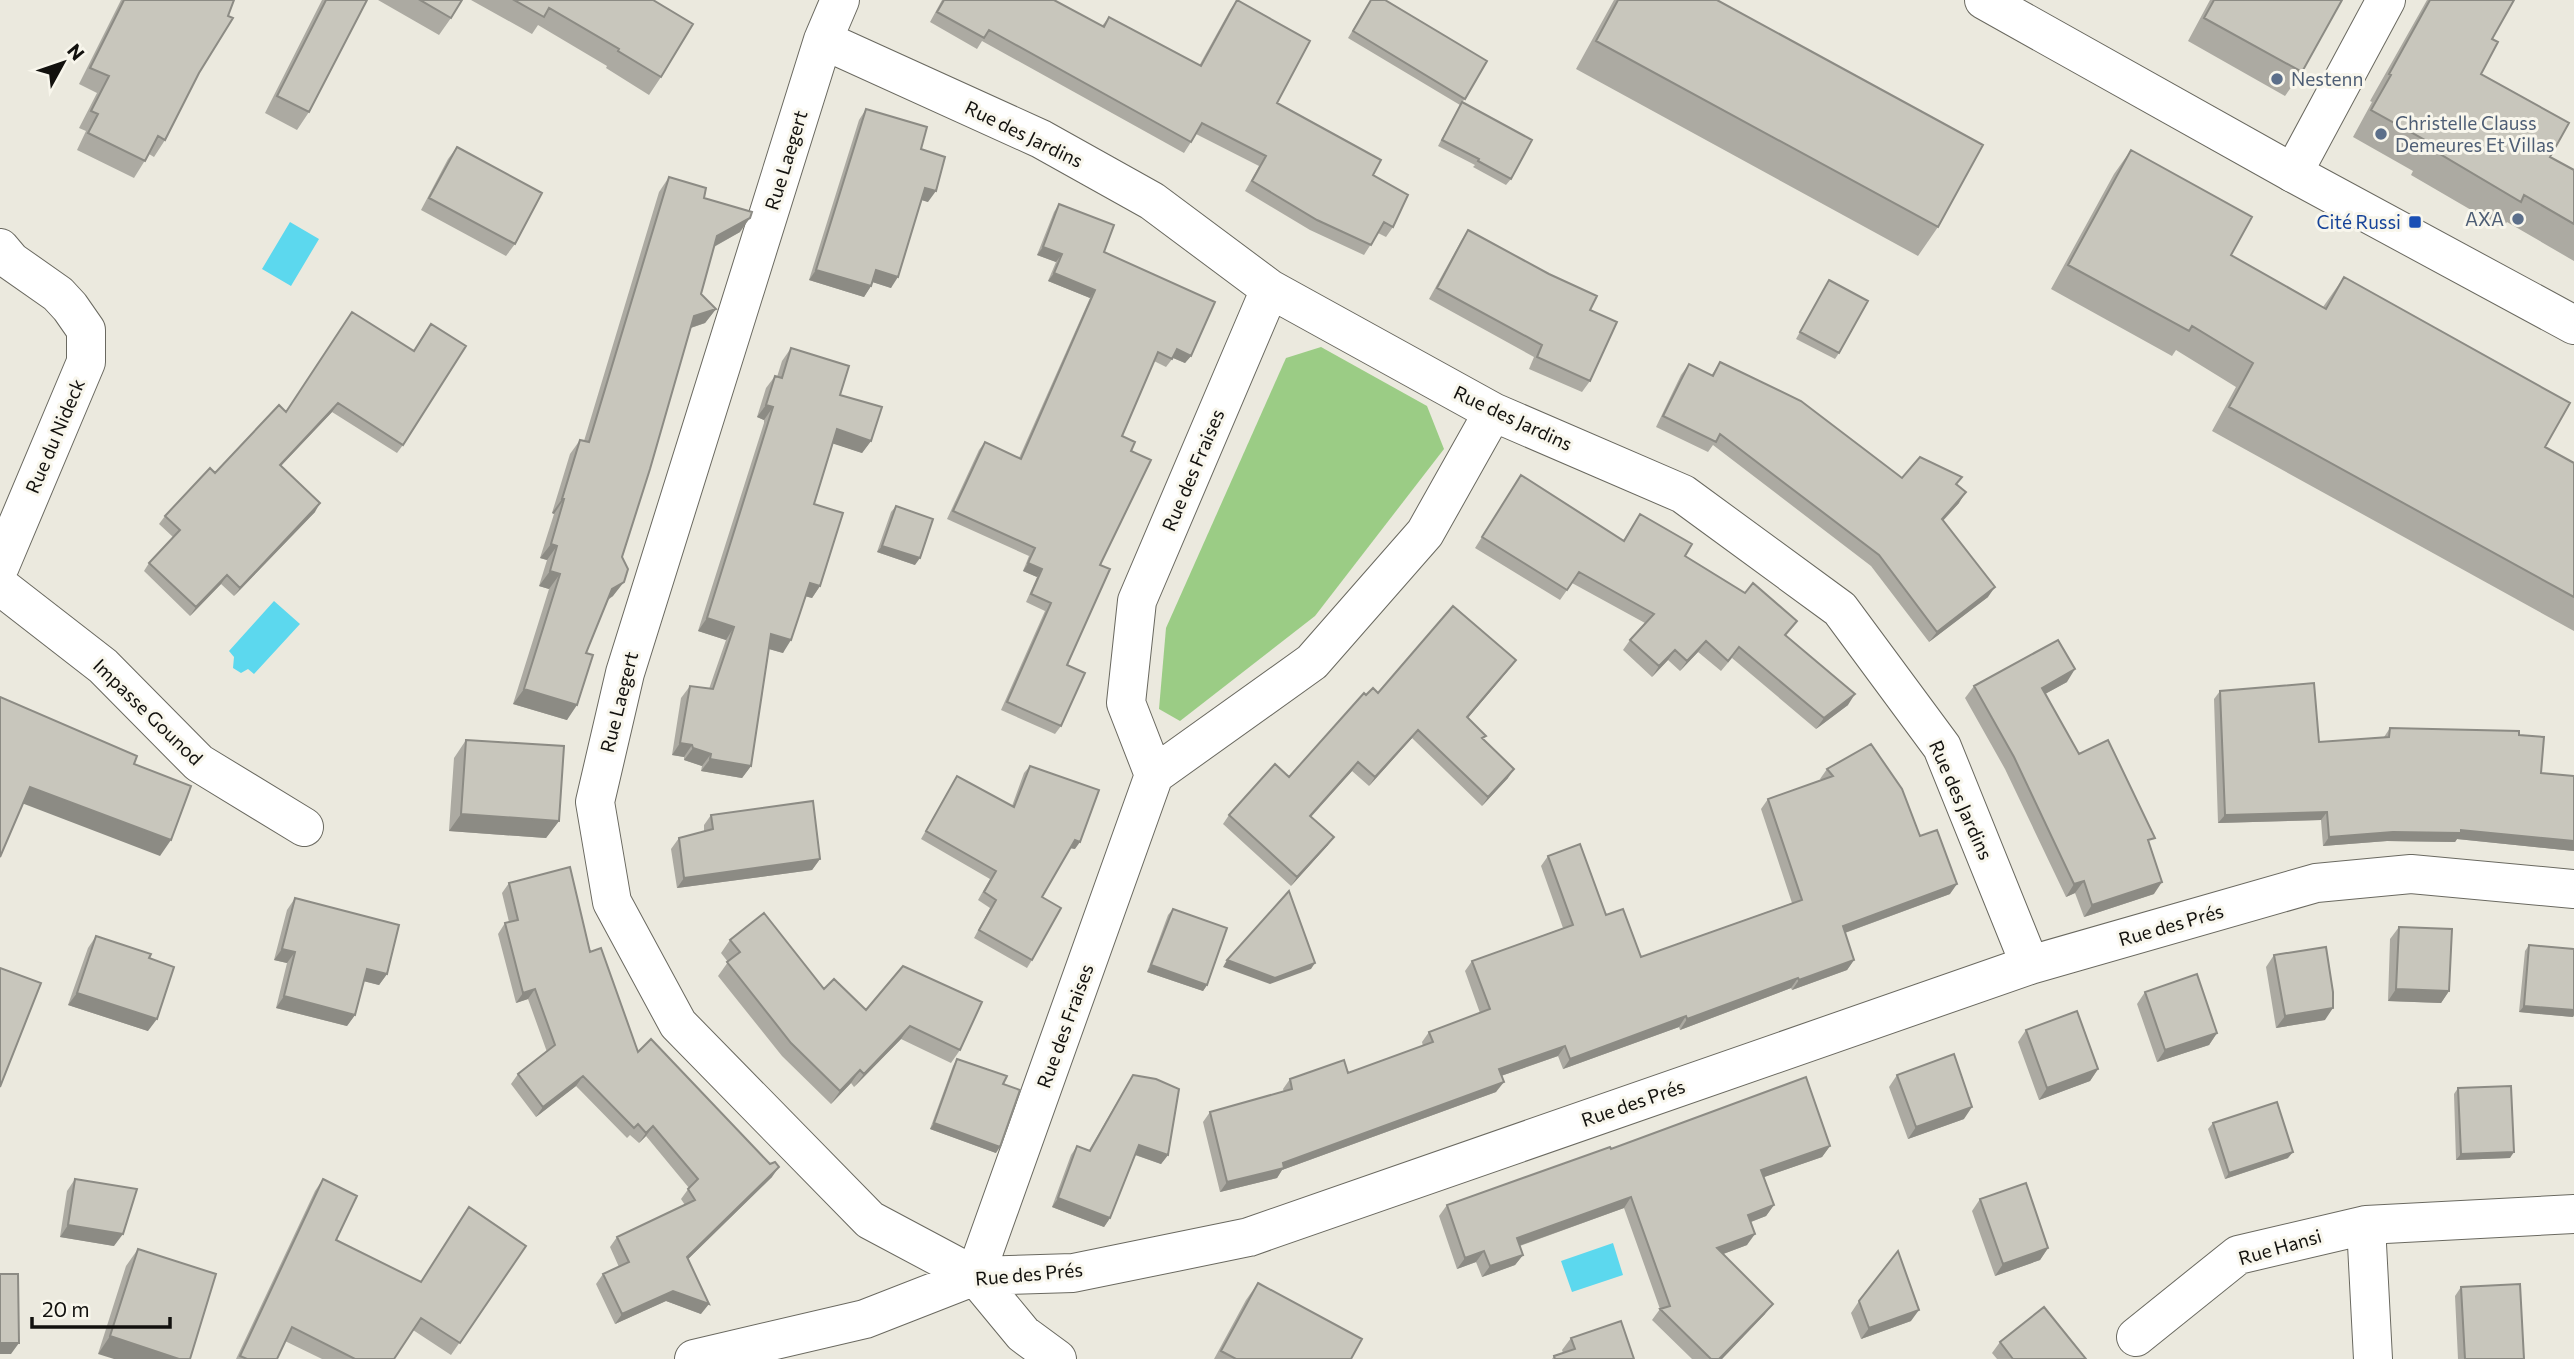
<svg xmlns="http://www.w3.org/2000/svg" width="2574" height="1359" font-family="Commissioner,sans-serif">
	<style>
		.green { fill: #9bcc85 }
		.water { fill: #5cd8ee }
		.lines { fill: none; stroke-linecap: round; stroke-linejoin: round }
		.minor-casing { stroke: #6a6960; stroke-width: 40 }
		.major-casing { stroke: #6a6960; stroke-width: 40 }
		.minor { stroke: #fff; stroke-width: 38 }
		.major { stroke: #fff; stroke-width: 38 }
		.wall { fill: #acaaa2 }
		.shaded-wall { fill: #8c8b84 }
		.building { fill: #c8c6bc; stroke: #8c8b84; stroke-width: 2 }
		.service-dot { fill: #5c6f8a; stroke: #f8f6ec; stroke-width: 2.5 }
		.transit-dot { fill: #1a4fb4; stroke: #f8f6ec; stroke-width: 2.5 }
		.labels { text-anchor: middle; stroke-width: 6; stroke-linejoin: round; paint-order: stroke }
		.service-label { font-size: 19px; fill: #4e5e75; stroke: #f8f6ec; text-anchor: start }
		.street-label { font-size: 19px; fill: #12110e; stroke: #f8f6ec }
		.transit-label { font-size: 19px; fill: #164399; stroke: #f8f6ec; text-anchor: end }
	</style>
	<rect width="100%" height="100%" fill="#ebe9de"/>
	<path class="green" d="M1321,347l106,59 17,43 -129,167 -135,105 -21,-12 7,-81 120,-270z"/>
	<path class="water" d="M290,222l29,17 -28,47 -29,-17z
		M274,601l26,23 -46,50 -6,-5 -7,4 -8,-5 1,-11 -5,-6z
		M1613,1243l10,32 -51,17 -11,-31z"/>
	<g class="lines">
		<defs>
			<path id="minor" d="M840,0l-17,40 -198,633 -30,129 17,100 66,122 192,196 105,56 48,58 34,25
				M823,40l218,99 111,62 118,88 223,123 190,82 157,115 102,138 88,218
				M2293,173l93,-173
				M0,248l11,13 47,33 12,13 16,23v32l-86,204
				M0,586l103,80 96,97 105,64
				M1154,775l-28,-72 11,-102 133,-312
				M2366,1225l7,134
				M975,1276l179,-501 158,-113 113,-129 68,-121
				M2136,1337l102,-82 128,-30 208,-11
				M694,1359l171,-40 110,-43 98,-3 176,-36 781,-272 286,-82 95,-9 163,15"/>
			<path id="major" d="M1984,0l309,173 281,152"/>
		</defs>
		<use href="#minor" class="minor-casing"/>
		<use href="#major" class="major-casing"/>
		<use href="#minor" class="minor"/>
		<use href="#major" class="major"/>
	</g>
	<path class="wall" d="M121,0h113l-35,73 -34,67 -11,17 -5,-3 -15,24 -57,-28 9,-19 -7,-3 18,-35 -18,-9z
		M322,0h45l-58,112 -12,18 -32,-17z
		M378,0h84l-11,18 -12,17z
		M471,0h182l8,77 -12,18 -43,-27 1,-2 -69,-41 -6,9z
		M942,0h112l48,26 7,-9 90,49 31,-56 7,-10 40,103 96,72 20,52 -7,10 -8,-4 -14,22 -54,-25 -65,-39 14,-25 -63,-32 -12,19 -202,-112 -5,8 -47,-27z
		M1371,0l116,61 -25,42 49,76 -5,6 -33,-18 2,-2 -37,-19 22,-41 -112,-67z
		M1614,0h103l221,227 -20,29 -342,-187z
		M2210,0h132l-40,72 -17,24 -97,-55z
		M2427,0h87l-22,39 -11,35 69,83 24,13v91l-67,-39 -5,6 -91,-53 2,-4 -60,-34 19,-35 -2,-1z
		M866,109l55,40 7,53 -6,-2 -31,88 -18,-6 -2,4 -7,11 -55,-17 50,-160z
		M457,147l58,97 -9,12 -85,-46 27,-51z
		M2131,150l100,105 92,52 21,-30 201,170 29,16v168l-362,-200 24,-44 -60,-37 -4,6 -121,-67 63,-115z
		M669,177l35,21 36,34 -26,15 -13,47 15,15 -11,14 -14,5 -69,229 -9,39 -5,4 -22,53 -19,67 -54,-16 36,-115 -10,-3 8,-26 -7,-2 14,-44 -2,-1 18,-59 10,-14 4,1 75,-249z
		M1059,204l45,48 87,104 -6,7 -12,-5 -7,9 -12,-6 -32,75 9,15 -31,114 -33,100 -6,61 -6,8 -54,-24 44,-99 -19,-9 11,-25 -14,-6 6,-15 -82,-37 32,-69 6,-8 34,16 71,-160 -42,-17 8,-19 -19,-7 17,-43z
		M1468,230l122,80v71l-8,11 -53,-23 5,-12 -105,-58 32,-58z
		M1829,280l10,73 -4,6 -39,-20z
		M352,312l51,133 -6,8 -65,-41 -51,54 34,46 -81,84 -13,-12 -31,32 -46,-45 5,-8 24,-26 -14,-13 6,-8 121,-104z
		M791,348l49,47 31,46 -9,12 -29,-10 -19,61 6,82 -8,12 -7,-2 -22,57 -14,-4 -18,117 -9,12 -41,-7 1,-5 -18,-6v-3l-12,-2 9,-57 9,-12 19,3 17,-49 -28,-9 66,-208v-3l-7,-3 9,-29 9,-12 2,1 5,-16z
		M1720,362l182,116 55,7 2,18 -16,18 45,76 -59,45 -58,-76 -158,-121 -5,7 -52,-25 25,-52 8,-11 22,12z
		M1521,475l102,66 17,-27 45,42 101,79 62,70 -32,24 -84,-71 -11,13 -23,-19 -18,19 -12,-11 -16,17 -29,-27 7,-10 15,-17 -73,-40 -12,17 -85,-52z
		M896,506l19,59 -38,-13 14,-40z
		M1516,660l-6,8 -42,50 15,21 25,39 -26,28 -70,-68 -43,48 -17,-15 -41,46 17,28 -37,41 -68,-62 6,-9 60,-38 77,-82z
		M2067,682l-22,12 34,60 71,91 4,49 -70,23 -9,-24 -9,4 -61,-128 -40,-71 9,-12z
		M2220,691l99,51 65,-5 6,-9 129,7 22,38 33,3v75l-117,-12 -2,3 -68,-1 -64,5 -2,-26 -103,3 -4,-124z
		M466,740l93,81 -13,17 -97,-7 5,-73z
		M1030,766l45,83 -5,-1 -28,49 -10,63 -5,8 -53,-30 16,-30 -12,-8 12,-21 -69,-40 36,-63 55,30 12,-33z
		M1827,769l93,67 30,58 -105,39 9,27 -7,10 -55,20 -1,-2 -111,42 -1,-3 -116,42 -5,-13 -57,20 -5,16 -214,78 -5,8 -57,14 -17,-70 7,-10 74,-20 -1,-3 7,-10 58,-6 75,-27 -1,-4 7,-10 51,-19 -15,-42 7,-10 91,-33 -22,-62 7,-10 58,59 35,42 151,-54 -31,-94 7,-10 53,-19 -1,-1z
		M711,815l109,44 -8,11 -135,18 -6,-39 8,-11 25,-6v-7z
		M509,883l81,69 48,100 134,125 -84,82 13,55 -35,-13 -51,23 -19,-40 7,-10 16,-7 -9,-20 7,-10 68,-32 -4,-6 8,-11 -43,-52 -7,7 -9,-8 -3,3 -51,-52 -40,31 -25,-33 7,-10 29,-22 -19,-53 -12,4 -18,-69 7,-11 4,-1 -7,-29z
		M295,898l92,76 -8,11 -15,-4 -9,34 -8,11 -71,-18 11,-45 -13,-3 13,-50z
		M1173,909l34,76 -4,6 -56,-19 21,-57z
		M2399,927l50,64 -8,12 -53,-2 2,-62z
		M96,936l53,22 -1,73 -80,-26 20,-57z
		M730,940l136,70 37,-44 57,84 -9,13 -50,-24 -47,48 -3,-4 -20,21 -49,-48 -64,-80 10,-14 -7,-9z
		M2529,945l45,4v66l-1,2 -54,-5 6,-61z
		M2274,955l51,65 -49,8 -10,-61z
		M2145,992l72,41 -8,12 -52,17 -20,-58z
		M2026,1030l72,39 -8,12 -51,19 -21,-58z
		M957,1059l46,25 -7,69 -66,-24 23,-63z
		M1133,1075l35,80 -7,9 -26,-9 -25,63 -6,9 -52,-20 19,-52 6,-9 12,4z
		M1897,1075l67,44 -56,20 -19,-52z
		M2458,1088l52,70 -54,2 -2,-66z
		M2213,1123l75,35 -63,21 -17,-50z
		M1830,1146l-8,11 -58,20 10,28 -8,11 -15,6 -4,23 -24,9 42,60 -43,45h-30l-40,-39 8,-11 -36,-101 -104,38 3,9 -8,10 -33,12 -6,-15 -19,7 -18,-53 8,-11 164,-56z
		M75,1179l39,67 -54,-9 7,-46z
		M323,1179l13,61 85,42 48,-75 57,39 -75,109 -38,-25 -19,29h-72l-37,-18 -8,18h-41l79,-168z
		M1980,1199l68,49 -8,12 -45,16 -23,-65z
		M138,1249l78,25 -118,80 28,-88z
		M1258,1283l93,76h-137l32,-59z
		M2461,1287l63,72h-66l-3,-63z
		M1859,1301l52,20 -50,18 -10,-26z
		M1571,1338l63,21h-82l2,-3 9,-3 -1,-3z
		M2000,1342l86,17h-89l-5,-6z"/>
	<path class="shaded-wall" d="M925,188l11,3 -8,11 -10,-3z
		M750,218l-10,14 -34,19 11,-15z
		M1043,247l19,7 -6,8 -19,-7z
		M816,270l55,16 -7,11 -55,-17z
		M876,270l22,7 -7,11 -22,-7z
		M1054,273l41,17 -5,8 -42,-17z
		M716,309l-11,14 -21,7 10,-14z
		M1177,349l14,7 -6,7 -14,-6z
		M338,403l-6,9 -58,61 6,-8z
		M766,405l7,2 -9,13 -7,-3z
		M837,429l34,12 -9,12 -34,-11z
		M1966,492l-7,11 -25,27 8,-11z
		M562,499h2l-10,15 -2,-1z
		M320,503l-5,9 -81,84 6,-8z
		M551,544l6,2 -10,14 -7,-2z
		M882,546l38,12 -5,7 -38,-13z
		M1028,563l14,6 -5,8 -14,-6z
		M550,571l10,3 -11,15 -10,-3z
		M227,575l-6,9 -31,32 6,-9z
		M624,582l-11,14 -11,7 10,-14z
		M810,583l10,3 -8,12 -11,-3z
		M1995,587l-7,10 -59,45 8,-10z
		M707,618l27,9 -8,13 -28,-9z
		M771,634l20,6 -8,13 -21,-6z
		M1706,641l-8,11 -18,19 7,-10z
		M1675,650l-7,10 -16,17 7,-11z
		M1516,660l-6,8 -49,58 6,-9z
		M2075,669l-8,13 -33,18 8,-12z
		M524,689l53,16 -10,15 -54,-16z
		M1855,694l-7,11 -32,24 8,-11z
		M1418,730l-6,8 -43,48 6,-9z
		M680,743l12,2 -8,12 -12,-2z
		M693,748l18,6 -9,12 -18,-6z
		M710,759l41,7 -9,12 -41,-7z
		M1358,762l-6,9 -48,53 6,-8z
		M1514,769l-6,9 -26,28 6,-9z
		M30,787l141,53 -11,16 -141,-54z
		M2327,812l-6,8 -103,3 7,-8z
		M461,814l98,7 -13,17 -97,-7z
		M2461,830l113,11v10l-117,-12 -2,3 -68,-1 -64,5 6,-9 64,-5z
		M1334,837l-6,8 -37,41 6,-9z
		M1075,840l5,2 -5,7 -5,-1z
		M820,859l-8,11 -135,18 7,-10z
		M2084,881l-9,12 -9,4 8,-13z
		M2162,882l-8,12 -70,23 8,-12z
		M1957,884l-7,10 -114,42 7,-10z
		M282,949l13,3 -8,11 -13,-3z
		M1227,960l88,3 -4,6 -41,15 -47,-17z
		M1854,960l-7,10 -55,20 7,-10z
		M1151,965l56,20 -4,6 -56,-19z
		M367,969l20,5 -8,11 -20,-5z
		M1798,978l-7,10 -111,42 7,-11z
		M535,989l-7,10 -12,4 7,-10z
		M2396,989l53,2 -8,12 -53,-2z
		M77,993l80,26 -9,12 -80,-26z
		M284,996l71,19 -8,11 -71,-18z
		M2524,1006l50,4v5l-1,2 -54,-5z
		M2333,1008l-8,12 -49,8 9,-12z
		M1686,1016l-7,11 -116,42 7,-10z
		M910,1026l-9,13 -47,48 10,-13z
		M2217,1033l-8,12 -52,17 8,-12z
		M1565,1046l-7,10 -66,23 7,-10z
		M2098,1069l-8,12 -51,19 8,-12z
		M860,1070l-9,13 -20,21 9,-13z
		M583,1076l-7,10 -40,31 7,-10z
		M1504,1082l-8,10 -214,78 -5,8 -57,14 7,-10z
		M1972,1107l-8,12 -56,20 8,-12z
		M934,1123l66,24 -4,6 -66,-24z
		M653,1126l-7,10 -7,7 7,-10z
		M1139,1145l29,10 -7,9 -28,-10z
		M1830,1146l-8,11 -69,24 8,-11z
		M2293,1152l-5,6 -63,21 4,-6z
		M2514,1152l-4,6 -54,2 5,-6z
		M779,1167l-7,10 -92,90 7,-10z
		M1631,1197l-7,11 -114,41 7,-11z
		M1058,1198l52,20 -6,9 -52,-20z
		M1774,1205l-8,11 -26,10 8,-11z
		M68,1225l55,9 -9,12 -54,-9z
		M1755,1234l-8,11 -37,14 7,-11z
		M2048,1248l-8,12 -45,16 8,-12z
		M1484,1251l-8,11 -19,7 8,-11z
		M1523,1255l-8,10 -33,12 8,-11z
		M673,1291l36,13 -8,10 -35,-13 -51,23 7,-10z
		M1773,1304l-8,10 -43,45h-3z
		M1919,1310l-8,11 -50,18 8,-11z
		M110,1336l69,23h-65l-16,-5z
		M0,1343h19l-8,11h-11z"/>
	<path class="building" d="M124,0h110l-6,16 5,2 -34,55 -34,67 -7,-4 -13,25 -57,-28 10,-19 -7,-3 18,-35 -19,-8z
		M326,0h41l-58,112 -32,-16z
		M420,0h42l-11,18z
		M514,0h139l40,24 -32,53 -43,-26 1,-2 -70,-41 -5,9z
		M944,0h110l50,27 5,-10 92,49 36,-66 73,41 -33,62 104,57 -8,15 35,20 -15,32 -9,-5 -13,23 -54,-25 -65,-39 14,-25 -64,-33 -11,19 -202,-112 -5,8 -47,-26z
		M1371,0h14l102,61 -22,38 -112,-68z
		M1618,0h99l266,145 -45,82 -342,-186z
		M2214,0h128l-40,72 -98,-54z
		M2430,0h84l-22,39 6,3 -17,32 88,49 -19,34 24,13v54l-50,-29 -3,7 -91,-54 2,-4 -61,-34 20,-35 -2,-1z
		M1462,102l70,38 -21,39 -33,-18 1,-2 -37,-19z
		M866,109l61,18 -6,22 24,8 -9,34 -11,-3 -27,89 -22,-7 -5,16 -55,-16z
		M457,147l85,46 -27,51 -86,-46z
		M2131,150l121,67 -21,38 95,54 18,-32 226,126 -25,44 29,16v134l-345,-190 24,-44 -61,-37 -3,5 -121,-66z
		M669,177l37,11 -2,10 48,14 -2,6 -33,18 -16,58 15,15 -22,7 -44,153 -28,88 6,12 -4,13 -12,7 -26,64 7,2 -16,50 -53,-16 36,-115 -10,-3 7,-25 -6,-2 13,-45h-2l18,-59 9,2z
		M1059,204l55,21 -10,27 111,50 -24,54 -14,-7 -5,10 -14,-7 -36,84 13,6 -4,9 20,9 -51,105 10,4 -43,96 18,8 -24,53 -54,-24 44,-99 -20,-9 11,-25 -14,-6 7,-15 -82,-37 32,-69 36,17 74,-169 -41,-17 8,-19 -19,-7z
		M1468,230l81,44 48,22 -7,14 27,12 -27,59 -53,-24 5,-12 -105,-57z
		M1829,280l39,21 -29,52 -39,-21z
		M352,312l62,39 17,-27 35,22 -63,99 -65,-42 -58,62 40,38 -80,85 -13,-13 -31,32 -47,-44 31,-33 -15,-14 45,-48 5,5 64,-68 7,7z
		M791,348l58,18 -9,29 42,12 -11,34 -34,-12 -23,75 29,9 -23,73 -10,-3 -19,57 -20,-6 -20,132 -41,-7 1,-5 -18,-6 -1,-3 -12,-2 10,-57 23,3 21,-62 -27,-9 65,-208 1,-3 -7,-2 9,-29 7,2z
		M1720,362l81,39 101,77 18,-21 42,20 -6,7 10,8 -24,27 53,68 -58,45 -58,-77 -159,-121 -4,8 -53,-26 26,-52 24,12z
		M1521,475l103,66 16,-27 52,30 -7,12 60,37 8,-10 44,38 -12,14 70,59 -31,24 -85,-71 -11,14 -22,-20 -19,20 -12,-11 -16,16 -29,-26 24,-26 -75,-42 -12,18 -85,-53z
		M896,506l37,13 -13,39 -38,-12z
		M1453,606l63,54 -49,57 19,19 -4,2 32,31 -26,28 -70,-67 -43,47 -17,-15 -48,54 24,21 -37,40 -68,-62 46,-51 14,13 75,-84 2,2 7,-7 5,5z
		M2058,640l17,29 -33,19 37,66 29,-14 47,98 -7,2 14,42 -70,23 -8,-24 -10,3 -60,-127 -40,-71z
		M2314,683l5,59 70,-5 1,-9 129,3v4l25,2 -3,36 33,3v65l-113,-11v3l-68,-1 -64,5 -2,-25 -102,3 -5,-124z
		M0,697l137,59 -3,8 57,22 -20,54 -141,-53 -30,70z
		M466,740l98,6 -5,75 -98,-7z
		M1871,744l31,45 18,47 17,-6 20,54 -114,42 11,34 -55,20 -1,-2 -111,41 -1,-3 -116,43 -5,-13 -66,23 5,13 -221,81 1,5 -57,14 -17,-70 82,-23 -2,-10 54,-19 4,13 85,-31 -4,-10 61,-23 -18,-48 101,-36 -25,-69 32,-12 26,71 17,-6 18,48 161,-57 -34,-101 65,-23 -6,-7z
		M1030,766l69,24 -19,52 -5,-2 -33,57 19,11 -29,52 -53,-30 17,-30 -12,-8 12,-21 -70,-40 31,-55 57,31z
		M813,801l7,58 -136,19 -5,-40 34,-9 -2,-14z
		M570,867l20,85 11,-4 37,104 13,-13 119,125 5,-2 4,5 -92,90 22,47 -36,-13 -51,23 -19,-40 26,-12 -12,-25 78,-37 -7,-11 10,-10 -45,-53 -7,7 -8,-9 -4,4 -51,-52 -40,31 -25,-33 37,-29 -20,-56 -12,4 -18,-70 13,-3 -9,-37z
		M1289,891l26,72 -40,15 -48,-18z
		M295,898l104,27 -12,49 -20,-5 -12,46 -71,-19 11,-44 -13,-3z
		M1173,909l54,19 -20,57 -56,-20z
		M764,913l60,76 10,-10 32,31 37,-44 79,36 -22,48 -50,-24 -46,48 -4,-4 -20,21 -49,-48 -64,-81 13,-10 -10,-12z
		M2399,927l53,2 -3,62 -53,-2z
		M96,936l55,18 -2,4 25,9 -17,52 -80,-26z
		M2529,945l45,4v61l-50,-4z
		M2326,947l7,45v16l-48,8 -11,-61z
		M0,968l41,15 -41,104z
		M2197,974l20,59 -52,17 -20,-58z
		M2077,1011l21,58 -51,19 -21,-58z
		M1954,1054l18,53 -56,20 -19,-52z
		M957,1059l50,17 -4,8 17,6 -20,57 -66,-24z
		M1133,1075l23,4 23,10 -11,66 -29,-10 -29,73 -52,-20 19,-52 13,5z
		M1806,1077l24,69 -69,24 13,35 -26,10 7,19 -38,14 56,56 -54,55h-8l-51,-50 10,-3 -39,-109 -114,41 6,17 -33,11 -6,-15 -19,7 -18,-53 163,-58 1,2z
		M2511,1086l3,66 -53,2 -3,-66z
		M2277,1102l16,50 -64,21 -16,-50z
		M75,1179l62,10 -14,45 -55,-9z
		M323,1179l34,17 -21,44 85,42 48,-75 57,39 -66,97 -39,-25 -27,41h-39l-63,-32 -15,32h-30l-7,-3z
		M2026,1183l22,65 -45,16 -23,-65z
		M138,1249l78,25 -26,85h-11l-69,-23z
		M1898,1251l21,59 -50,18 -10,-27z
		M0,1274h18l1,69h-19z
		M1258,1283l104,56 -11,20h-115l-15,-8z
		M2520,1284l4,75h-59l-4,-72z
		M2044,1307l42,52h-73l-13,-17z
		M1621,1321l13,38h-79l-1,-3 21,-7 -4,-11z"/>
	<g class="service-dot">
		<circle cx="2277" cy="79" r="7"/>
		<circle cx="2381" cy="134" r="7"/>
		<circle cx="2518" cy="219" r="7"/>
	</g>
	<rect class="transit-dot" x="2408" y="215" width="14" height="14" rx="3.5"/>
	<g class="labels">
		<g class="service-label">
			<text x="2291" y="86">Nestenn</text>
			<text x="2395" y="130">Christelle Clauss<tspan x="2395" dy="22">Demeures Et Villas</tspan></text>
			<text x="2504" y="226" text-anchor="end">AXA</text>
		</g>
		<g class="street-label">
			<text transform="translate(1024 134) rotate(26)" y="7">Rue des Jardins</text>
			<text transform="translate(786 160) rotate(-73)" y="7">Rue Laegert</text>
			<text transform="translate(1513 418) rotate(25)" y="7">Rue des Jardins</text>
			<text transform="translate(55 436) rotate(-67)" y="7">Rue du Nideck</text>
			<text transform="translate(1193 470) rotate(-67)" y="7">Rue des Fraises</text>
			<text transform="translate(619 702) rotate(-76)" y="7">Rue Laegert</text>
			<text transform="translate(148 712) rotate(44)" y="7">Impasse Gounod</text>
			<text transform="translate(1961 800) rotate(66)" y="7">Rue des Jardins</text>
			<text transform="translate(2171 925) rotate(-16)" y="7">Rue des Prés</text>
			<text transform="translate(1065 1026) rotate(-70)" y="7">Rue des Fraises</text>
			<text transform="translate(1633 1103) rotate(-19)" y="7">Rue des Prés</text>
			<text transform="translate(2280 1247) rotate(-16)" y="7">Rue Hansi</text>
			<text transform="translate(1029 1274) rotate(-5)" y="7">Rue des Prés</text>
		</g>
		<g class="transit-label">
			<text x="2401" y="229">Cité Russi</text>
		</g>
	</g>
	<g transform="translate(63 63) rotate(50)" stroke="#f8f6ec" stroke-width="5" paint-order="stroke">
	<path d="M0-5L12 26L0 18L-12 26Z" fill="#12110e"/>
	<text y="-10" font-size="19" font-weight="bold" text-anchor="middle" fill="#12110e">N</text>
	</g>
	<path d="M32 1317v10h138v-10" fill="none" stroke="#12110e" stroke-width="3.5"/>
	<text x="42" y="1317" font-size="21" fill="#12110e" stroke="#f8f6ec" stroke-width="5" paint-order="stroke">20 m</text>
</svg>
